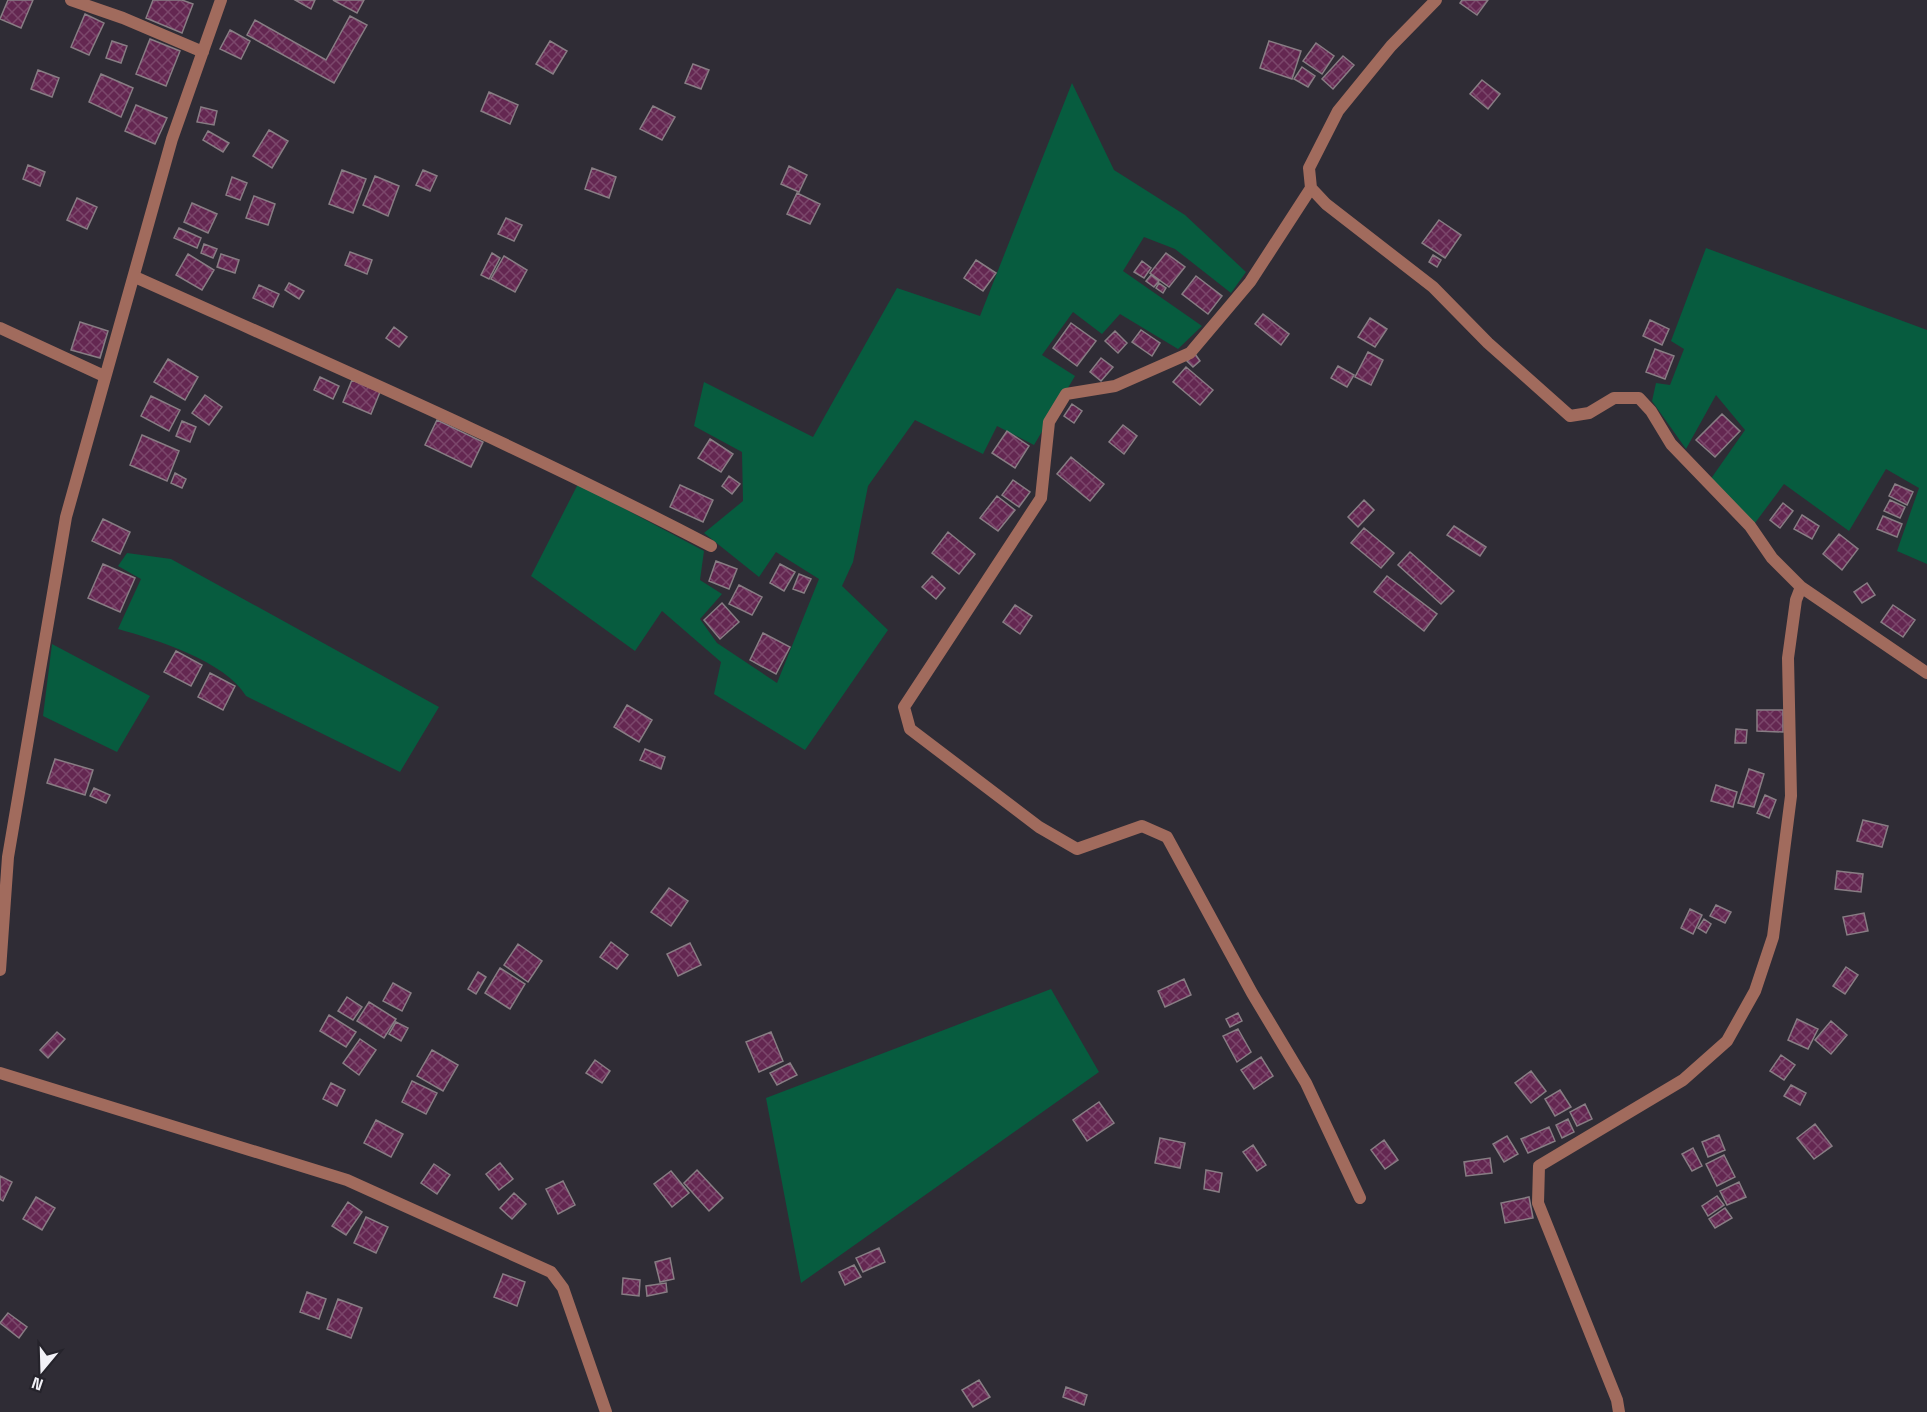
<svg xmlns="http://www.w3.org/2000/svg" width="1927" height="1412" font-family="'Space Grotesk',sans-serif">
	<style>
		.grass { fill: #075c3f }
		.building { fill: url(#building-cross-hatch); stroke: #887d84; stroke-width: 1.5 }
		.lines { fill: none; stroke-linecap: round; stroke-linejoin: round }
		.street { stroke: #a16b5d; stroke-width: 12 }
	</style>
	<defs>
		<pattern id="building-cross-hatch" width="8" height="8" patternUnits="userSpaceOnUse" patternTransform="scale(1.5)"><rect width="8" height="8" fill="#642751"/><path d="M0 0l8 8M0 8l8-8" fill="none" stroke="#7b476b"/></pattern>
	</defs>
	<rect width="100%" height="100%" fill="#2f2c35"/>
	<path class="grass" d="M1072,83l42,87 71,45 61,57 -15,21 -56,-44 -31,-12 -21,34 79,55 -24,23 -58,-35 -18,20 -29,-22 -31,43 33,21 -41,69 -37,-19 -14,28 -68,-34 -47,66 -15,76 -11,24 46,44 -83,120 -91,-56 7,-32 -59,-51 -27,40 -104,-75 47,-92 126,67 -4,29 22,14 -22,25 17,24 60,40 42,-104 -43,-27 -17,25 -55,-44 39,-32 -1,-49 -48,-26 10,-44 109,55 84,-149 83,28z
		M1706,248l221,82v234l-30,-13 22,-63 -33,-19 -37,62 -65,-47 -29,39 -45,-43 35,-50 -29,-35 -30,54 -34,-48 4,-18 14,2 14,-36 -13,-8z
		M127,553l44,6 268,148 -39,65 -154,-76c-21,-35 -89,-56 -128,-67l23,-50 -23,-13z
		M52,644l98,52 -33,56 -74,-36z
		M1051,989l48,83 -298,211 -35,-185z"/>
	<path class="building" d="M8,0h25l-12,28 -21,-9z
		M153,0h29l11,4 -11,29 -36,-15z
		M295,0h20l-4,9z
		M333,0h31l-7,13z
		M1462,0h26l-11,15 -17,-12z
		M85,14l19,9 -15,32 -18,-8z
		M350,16l17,9 -33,58 -87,-48 8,-15 71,40z
		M230,30l20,11 -9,18 -21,-10z
		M150,39l30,12 -14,35 -30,-12z
		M112,41l15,5 -6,17 -15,-5z
		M550,41l17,10 -14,23 -17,-10z
		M1269,41l32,10 -9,28 -32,-11z
		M1316,43l18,13 -12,18 -19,-13z
		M1343,56l11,9 -21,24 -11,-10z
		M693,64l16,6 -8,19 -16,-6z
		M1302,67l13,9 -7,11 -14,-8z
		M38,70l21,8 -7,19 -21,-8z
		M101,74l32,14 -12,29 -32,-15z
		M1482,80l18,14 -12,15 -18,-15z
		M489,92l29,13 -8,19 -29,-13z
		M136,105l31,13 -12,26 -30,-13z
		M653,106l22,11 -13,23 -22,-11z
		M201,107l16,4 -3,14 -17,-3z
		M269,130l19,11 -16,27 -19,-12z
		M208,131l21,12 -6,9 -20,-12z
		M28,165l17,7 -5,14 -17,-7z
		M789,166l18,9 -8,17 -18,-8z
		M592,168l24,9 -7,21 -24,-9z
		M342,170l24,9 -13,34 -24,-9z
		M423,170l14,6 -7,15 -14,-6z
		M375,176l24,10 -11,30 -25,-11z
		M232,177l15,6 -7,17 -14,-5z
		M797,193l23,11 -10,20 -23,-10z
		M254,196l21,8 -7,21 -22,-7z
		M77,198l20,9 -10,22 -20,-9z
		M192,203l25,11 -9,19 -24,-11z
		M506,218l16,7 -8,16 -16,-7z
		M1439,220l22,15 -16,23 -23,-15z
		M179,228l22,10 -4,10 -23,-10z
		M204,244l13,5 -4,9 -12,-5z
		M350,252l22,8 -5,14 -22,-9z
		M492,253l8,5 -11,21 -8,-4z
		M1166,253l19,14 -16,20 -19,-14z
		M188,254l26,16 -12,20 -26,-15z
		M221,254l18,6 -4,13 -18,-6z
		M1433,255l8,5 -4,7 -8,-5z
		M504,256l23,14 -12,22 -24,-13z
		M976,260l20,13 -13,18 -19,-13z
		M1142,261l9,7 -7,10 -10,-6z
		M1151,275l8,6 -5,6 -8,-6z
		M1196,276l26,20 -14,18 -26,-20z
		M289,283l15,8 -5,8 -14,-9z
		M1159,283l7,5 -3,5 -7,-5z
		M259,285l20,9 -6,13 -20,-9z
		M1263,314l26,20 -8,11 -26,-21z
		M1370,318l17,11 -12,18 -17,-10z
		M1650,320l19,9 -7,16 -19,-9z
		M80,322l28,9 -8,27 -29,-8z
		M1071,323l25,18 -19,25 -24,-18z
		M394,327l13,10 -8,10 -13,-9z
		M1141,330l19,13 -8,13 -20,-14z
		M1115,331l12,12 -9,10 -13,-12z
		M1655,349l19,7 -9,23 -19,-7z
		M1368,352l15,8 -12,25 -16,-8z
		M1195,354l5,7 -7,6 -6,-6z
		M1101,358l12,9 -12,14 -11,-9z
		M168,359l30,18 -13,23 -31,-18z
		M1338,366l16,9 -7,12 -16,-9z
		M1186,367l27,23 -13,15 -27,-23z
		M320,377l19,9 -6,13 -19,-9z
		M352,380l28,12 -9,22 -28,-12z
		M205,395l17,12 -13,18 -17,-12z
		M151,396l29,14 -11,21 -28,-15z
		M1072,404l10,7 -8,12 -10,-7z
		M1722,414l18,17 -25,26 -19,-17z
		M437,420l46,22 -12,25 -46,-22z
		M182,421l14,6 -6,15 -14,-6z
		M1123,425l14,11 -13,18 -15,-12z
		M1007,431l22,15 -14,22 -23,-15z
		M142,435l37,16 -12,30 -37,-16z
		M710,439l23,15 -12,18 -23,-14z
		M1071,457l33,27 -14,17 -33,-27z
		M175,473l11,6 -4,9 -11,-5z
		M729,476l11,8 -8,10 -10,-8z
		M1013,480l17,12 -11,15 -17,-12z
		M1895,484l18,8 -6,13 -18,-9z
		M680,485l33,15 -10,22 -33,-15z
		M997,496l18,14 -17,21 -18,-13z
		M1364,500l10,10 -16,17 -10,-10z
		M1890,500l15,7 -5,11 -16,-7z
		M1783,503l10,8 -13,17 -10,-8z
		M1802,515l17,11 -7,13 -18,-10z
		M1883,516l19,8 -5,13 -20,-8z
		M103,519l27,13 -10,22 -28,-13z
		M1454,526l32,21 -6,9 -33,-21z
		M1364,528l30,25 -13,15 -30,-25z
		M948,532l27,22 -16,20 -27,-21z
		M1839,534l19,15 -16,21 -19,-16z
		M1410,552l44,39 -13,13 -43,-39z
		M716,561l21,8 -8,20 -20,-8z
		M103,564l32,14 -15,34 -32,-14z
		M780,564l15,8 -11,19 -14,-8z
		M799,574l12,5 -7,14 -11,-4z
		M932,576l13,12 -9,11 -14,-12z
		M1387,576l50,38 -13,17 -50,-39z
		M1867,583l8,12 -13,8 -8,-11z
		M739,585l23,12 -10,18 -23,-11z
		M722,603l17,19 -19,17 -16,-19z
		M1015,605l17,11 -12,18 -17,-12z
		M1893,605l22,15 -12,17 -22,-15z
		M763,633l27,14 -14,27 -26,-14z
		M176,651l26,14 -11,21 -27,-14z
		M210,673l25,13 -12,24 -25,-13z
		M627,705l25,15 -13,22 -25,-15z
		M1757,710h26v22l-26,-1z
		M1736,729l11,1 -1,13h-11z
		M645,749l20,8 -4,12 -21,-9z
		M55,759l38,11 -8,25 -38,-12z
		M1749,769l15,5 -10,33 -16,-4z
		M1716,785l21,7 -4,15 -22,-6z
		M94,788l16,7 -4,8 -16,-7z
		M1765,795l11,5 -7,18 -12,-5z
		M1863,820l25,6 -6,21 -25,-6z
		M1837,871l26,3 -2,18 -26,-3z
		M669,888l19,13 -17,25 -20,-14z
		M1716,905l15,7 -6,11 -15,-7z
		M1690,909l12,6 -9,19 -12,-6z
		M1864,913l4,18 -21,4 -4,-18z
		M1704,919l7,5 -5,9 -8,-5z
		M611,942l17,13 -11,14 -17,-12z
		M690,943l11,22 -23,11 -11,-22z
		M518,944l24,17 -14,21 -24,-17z
		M1846,967l12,8 -13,19 -12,-8z
		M500,968l25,16 -15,25 -25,-16z
		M478,972l8,5 -10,17 -8,-5z
		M1184,979l7,16 -26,12 -7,-16z
		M393,983l18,10 -9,18 -19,-10z
		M347,997l15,10 -9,13 -15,-9z
		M369,1002l27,17 -12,19 -27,-17z
		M1238,1013l4,8 -12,6 -4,-8z
		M329,1015l27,17 -10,15 -26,-16z
		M1797,1019l21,10 -10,20 -20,-9z
		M1831,1021l16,14 -16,19 -16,-14z
		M396,1022l12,6 -7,13 -12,-7z
		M1238,1029l13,23 -14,10 -14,-26z
		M57,1032l8,7 -17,19 -8,-8z
		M771,1032l12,29 -24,11 -13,-30z
		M360,1039l16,11 -17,25 -16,-12z
		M432,1050l26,15 -15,26 -26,-15z
		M1781,1055l14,10 -11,15 -14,-9z
		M1261,1057l12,19 -19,13 -13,-19z
		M595,1060l15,11 -8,12 -16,-10z
		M790,1063l7,12 -20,10 -7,-12z
		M1531,1071l15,20 -15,12 -16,-20z
		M412,1081l25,12 -11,21 -24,-12z
		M331,1083l14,7 -8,16 -14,-7z
		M1791,1085l15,8 -6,12 -16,-9z
		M1560,1090l11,17 -16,9 -10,-17z
		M1099,1102l15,21 -27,18 -14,-21z
		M1585,1104l7,15 -15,7 -7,-14z
		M1568,1119l6,13 -12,6 -6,-13z
		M376,1120l27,14 -12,23 -27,-14z
		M1815,1124l17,22 -18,13 -17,-21z
		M1549,1127l6,14 -27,12 -7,-14z
		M1719,1135l6,15 -17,7 -6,-15z
		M1507,1136l11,18 -14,8 -11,-18z
		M1160,1138l25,5 -5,25 -25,-5z
		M1384,1140l14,20 -13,9 -14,-19z
		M1253,1145l13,20 -9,6 -14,-19z
		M1693,1148l9,18 -10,5 -10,-17z
		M1724,1155l11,22 -18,9 -11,-22z
		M1490,1158l2,15 -26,3 -2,-14z
		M500,1163l13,16 -14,11 -13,-16z
		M434,1164l16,11 -13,19 -16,-11z
		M697,1170l26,28 -14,13 -25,-28z
		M1206,1170l16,3 -3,19 -15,-3z
		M671,1171l18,22 -17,14 -18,-23z
		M0,1176l12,6 -9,19 -3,-2z
		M563,1181l12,24 -17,9 -12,-25z
		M1739,1182l7,15 -19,8 -7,-14z
		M514,1193l12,11 -14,15 -12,-11z
		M1717,1196l7,9 -16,11 -6,-10z
		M36,1197l19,11 -13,22 -19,-11z
		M1529,1197l4,21 -28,5 -4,-20z
		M348,1202l14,10 -16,23 -14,-9z
		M1725,1208l7,10 -17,10 -6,-9z
		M366,1217l22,10 -12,26 -22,-10z
		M879,1248l6,14 -22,10 -7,-14z
		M670,1258l4,21 -14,3 -5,-20z
		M854,1265l7,12 -16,8 -6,-13z
		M503,1274l22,8 -8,24 -23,-9z
		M623,1278l17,2 -1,16 -17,-2z
		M666,1283l1,9 -20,4 -1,-10z
		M307,1292l19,7 -7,20 -19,-7z
		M338,1299l24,9 -11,30 -24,-9z
		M8,1313l19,14 -8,11 -19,-15z
		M979,1380l11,17 -17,10 -11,-17z
		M1066,1387l21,8 -3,10 -21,-8z"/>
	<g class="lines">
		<path class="street" d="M71,0l52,18 80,34
			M1436,0l-45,46 -53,65 -29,57 2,20 15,16 107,83 55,56 82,73 19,-3 25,-15h25l12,13 20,33 79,82 22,32 29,29 -5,13 -8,58 3,138 -18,141 -18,54 -28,50 -44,39 -144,86 -1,37 79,197 2,12
			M1311,188l-61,94 -60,71 -75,33 -49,8 -17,28 -8,76 -137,209 6,22 129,98 38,22 65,-23 25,11 85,156 54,90 54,115
			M135,277c194,87 388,171 576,269
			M0,328l104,48
			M1801,587l126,86
			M0,970l8,-113 58,-340 106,-378 49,-139
			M0,1073l347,107 204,92 12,16 43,124"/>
	</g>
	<g transform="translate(42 1370) rotate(199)" stroke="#25232b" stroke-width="4.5" paint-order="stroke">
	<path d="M0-4.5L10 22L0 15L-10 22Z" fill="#f2f1f7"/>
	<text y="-9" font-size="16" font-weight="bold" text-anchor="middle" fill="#f2f1f7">N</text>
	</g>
</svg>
